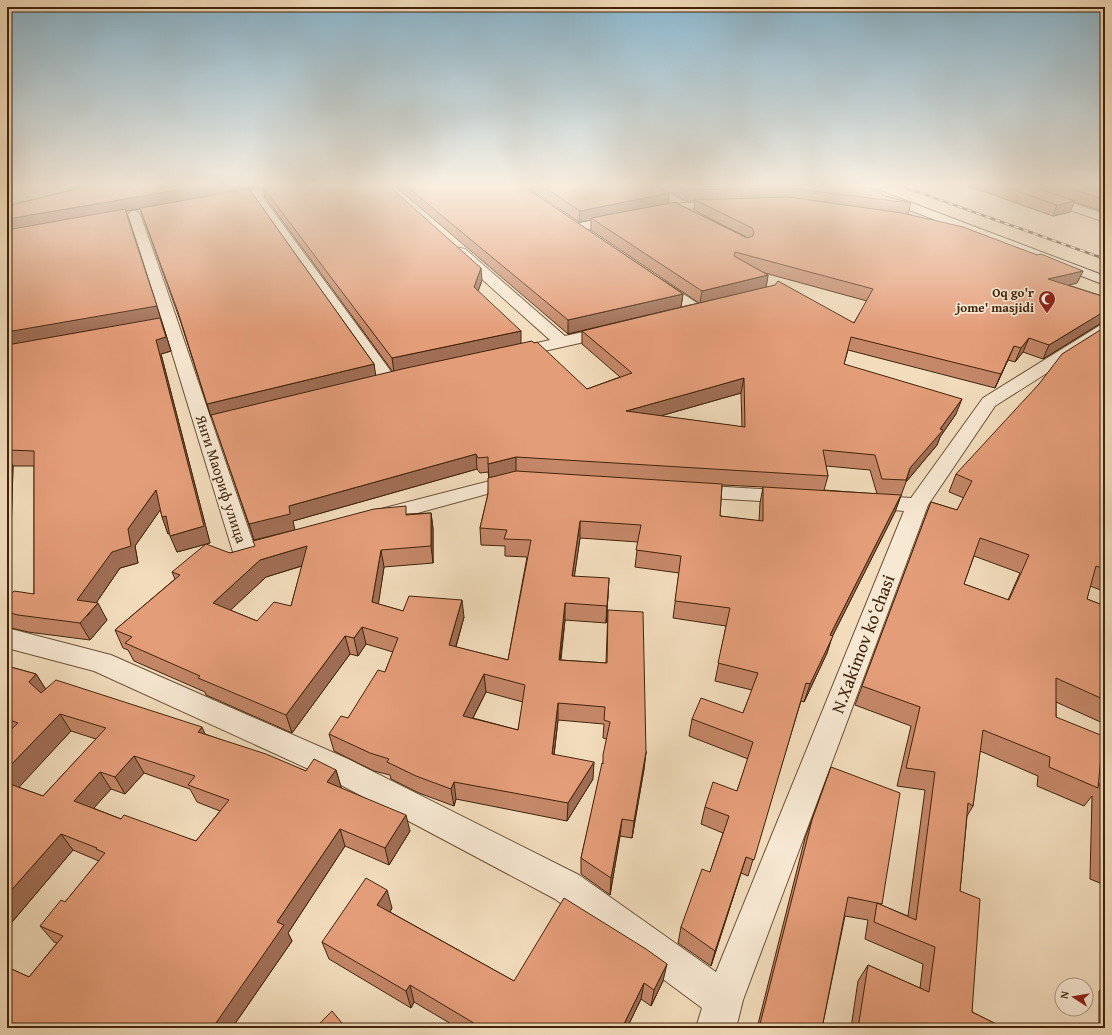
<svg xmlns="http://www.w3.org/2000/svg" width="1112" height="1035" font-family="'Gentium Book Plus',serif">
	<style>
		.green { fill: #b8c192; stroke: #7c724e }
		.lines { fill: none; stroke-linecap: round; stroke-linejoin: round }
		.minor-casing { stroke: #6d5237; stroke-width: 2 }
		.secondary-casing { stroke: #41240b; stroke-width: 2 }
		.minor { fill: #f7e8d3; fill-rule: evenodd }
		.secondary { fill: #f7e8d3; fill-rule: evenodd }
		.rail-casing { stroke: #41240b; stroke-width: 2.5 }
		.rail { stroke: #f7e8d3; stroke-width: 1.5; stroke-dasharray: 5; stroke-linecap: butt }
		.wall { fill: #c48768; stroke: #41240b; fill-rule: evenodd }
		.shaded-wall { fill: #a06e55; stroke: #41240b }
		.building { fill: #e49d79; stroke: #41240b; fill-rule: evenodd }
		.labels { text-anchor: middle; stroke-width: 3.5; stroke-linejoin: round; paint-order: stroke }
		.far-poi-label { font-size: 13px; font-weight: bold; fill: #41240b; stroke: #f7e8d3; text-anchor: end }
		.street-label { font-size: 15px; fill: #41240b; stroke: #f7e8d3 }
		.near-street-label { font-size: 18px; fill: #41240b; stroke: #f7e8d3 }
	</style>
	<rect width="100%" height="100%" fill="#f2dcbc"/>
	<filter id="stains"><feTurbulence type="fractalNoise" baseFrequency=".005" numOctaves="4"/><feColorMatrix values="0 0 0 0 .2 0 0 0 0 .09 0 0 0 0 .02 0 0 0 .5 -.17"/></filter>
	<radialGradient id="worn" r=".72"><stop offset=".6" stop-color="#630" stop-opacity="0"/><stop offset="1" stop-color="#630" stop-opacity=".3"/></radialGradient>
	<path class="green" d="M7,186h91l-91,22z"/>
	<g class="lines">
		<defs>
			<path id="minor" d="M277,186h26l-5,3 -36,7 133,181 3,4 -3,4 -6,1 -6,-1 -131,-188 -29,5 -6,-3 6,-3z
				M1005,186h17l83,28v8l-99,-34z
				M725,202l4,1 2,2 -2,2 -46,2 -31,6 -4,-1 -2,-2 2,-2 35,-7z
				M134,210l4,2 2,2c39,109 75,219 113,328l19,-5 8,3 3,5 -3,5 -35,10 -8,-3 -4,-5c-35,-113 -68,-226 -105,-338l2,-2z
				M620,214l4,1 2,3 -2,3 -48,11 -4,-1 -2,-3 2,-3z
				M460,248l5,1 100,87 46,-10 6,2 2,3 -2,3 -6,2 -98,22 -6,-2 -2,-3 2,-3 43,-10 -95,-85 -1,-3 1,-3z
				M657,279l5,1 41,27 2,3 -2,3 -5,1 -5,-1 -41,-27 -2,-3 2,-3z
				M1105,324v12l-110,70 -67,99 -185,495 -7,28h-40l6,-20 -147,-109 -229,-122 -232,-106 -87,-23v-20l104,27 237,104 231,116 137,97 188,-461 -43,-4 -3,-5 3,-5 8,-2 42,3 72,-100 116,-72z
				M517,474l7,2 3,4 -3,4 -147,40 -8,-2 -3,-5 3,-5z
				M692,485l99,6 8,1 3,5 -3,5 -8,1 -99,-6 -7,-1 -4,-5 4,-5z"/>
			<path id="secondary" d="M851,186h16l238,90v9l-253,-97z"/>
		</defs>
		<use href="#minor" class="minor-casing"/>
		<use href="#secondary" class="secondary-casing"/>
		<use href="#minor" class="minor"/>
		<use href="#secondary" class="secondary"/>
		<defs>
			<path id="rail" d="M901,186l204,73"/>
		</defs>
		<use href="#rail" class="rail-casing"/>
		<use href="#rail" class="rail"/>
	</g>
	<path class="wall" d="M89,186h300l93,94 -4,11 43,53 66,45 33,-12 -38,-33v-13l19,-5 -33,8 -173,-148h128l160,108 -2,13 18,-4 -108,-73v-10l-12,2 -53,-36h130l13,7 -1,10 10,1 68,33 -52,-27 1,-9h-10l-28,-15h203l22,9 29,8 -3,11 129,41 46,16 -6,12 -9,2 37,12v25l-7,3 -55,34 -20,-7 -8,10 -7,-2 -13,28 -147,-38 -4,14 112,50 -16,23 -3,8 -31,37 -11,30 -63,125 -5,16 -23,49 -3,-1 -53,175 -7,-3 -30,93 -33,-23 3,-16 29,-55 13,-39 -22,-9 4,-17 32,-16 11,-32 -59,-23 3,-17 51,-6 9,-23 -37,-9 11,-55 -53,-8 6,-45 -44,-6 3,-25 -58,-4 -6,38 34,20 -2,27 -41,-3 -4,40 45,3 2,-53 38,142 -2,17 -12,69 -12,-2 -10,59 -29,-21v-16l22,-95 4,-24 -4,-1 1,-14 -46,-4 -4,35 39,24 -26,42 -111,-22 -2,7 -35,-13 -28,-14 -1,-4 -16,-4 -40,-20 -5,-17 19,-16 37,-46 8,-20 -27,-8 -8,12 -8,-2 -58,79 -86,-38 -1,-3 -71,-31 -6,-11 -5,-2 -8,-18 60,-51 -3,-7 58,-19 177,-39 24,-1 2,16v34l-49,4 -6,37 25,7 61,6 -8,30 52,13 19,-103 -22,-1v-10l-24,-1 -1,-17 8,-34 1,-16 -1,-6 -8,1 -3,-4 -184,52 -39,19 -42,-123h-1l-30,-94 -41,-114 -14,2 39,121 6,19 -10,3 49,189 -33,9 -7,-19 -2,1 -8,-24 -25,36 3,17 -18,5 -24,35 11,17 -17,20 -62,-8 -21,-5v-421zM262,187l3,10 128,175 -18,4 -1,-12 -125,-175zM761,272l106,29 -13,22 -88,-36 2,-12zM741,393l1,34 -82,-11zM13,466h21v128l-25,3zM826,466l44,4 7,24 -53,-4 4,-14zM722,485l41,2 -3,16 -1,18 -39,-5zM302,566l-11,40 -34,15 -27,-11 36,-33zM486,692l37,10 -5,28 -45,-12z
		M968,186h137v26l-31,-10 -4,10 -17,4z
		M1105,327v260l-2,4 -13,-5 -3,13 18,7v118l-49,-22v15l42,69 7,-9v108l-15,-6 2,-83 -8,10 -47,-20 1,-10 -58,-25 -7,55 -6,10 -7,75 12,121 32,16h-153l7,-47 10,-16 52,23 3,-24 -58,-25 3,-19 -23,-4 -23,112h-65l48,-190 26,-71 51,137 -1,1 27,11 17,-126 -28,-4 14,-60 -56,-21 76,-203 26,8 7,-12 -15,-6 7,-18zM974,556l46,17 -12,27 -44,-16z
		M7,666l29,8 10,16 159,44 101,37 30,-1 5,17h-1l70,44 -21,34 -44,-19 -57,87 4,8 -60,87h-225v-61l22,10 28,-34 -3,-1 -14,-16 25,-24 34,-41 -26,-11 -66,78v-195h1h-1zM71,731l25,8 -53,57 -25,-9zM144,773l46,16 7,13 23,9 -24,30 -75,-22 -28,-11 18,-19 14,5z
		M392,908l-2,4 124,69h149l-12,25 -10,-7 -14,29h-169l-44,-26 -3,6 -82,-49 -7,-17z
		M1105,986v42h-6v-37z"/>
	<path class="shaded-wall" d="M202,186h66l-142,25 39,121 6,19 -10,3 49,189 -33,9 -7,-16 34,-10 -197,-179v-128z
		M669,193l-1,11 -77,14v2l-12,2 1,-11z
		M1075,201l-5,11 -17,4 4,-11z
		M481,268l1,12 -7,20 -1,-13z
		M1083,271l-6,12 -34,9 5,-13z
		M768,275l-2,13 -66,15 2,-12z
		M683,294l-2,13 -113,27v-14z
		M1105,311v11l-7,3 -55,34 6,-14z
		M521,331v14l-127,27 -2,-14z
		M1029,338l-6,14 -8,10 6,-14z
		M1014,346l-6,14 -13,28 6,-14z
		M374,364l2,13 -165,40 -4,-13z
		M744,378l-3,15 -116,33 1,-15z
		M962,399l-6,15 -16,23 -3,8 -31,37 4,-14 30,-39z
		M476,454l1,15 -184,52 2,9 -41,10 -5,-16 40,-18z
		M7,455l6,11 -4,136h-2z
		M516,457v15l-27,7 -1,-15z
		M156,490l7,16 -28,40 3,17 -18,5 -33,48 11,-13 9,17 -17,20 -10,-17 -3,-23z
		M901,495l-6,17 -63,125 -5,16 -23,49 6,-18 20,-49z
		M431,513l2,16v34l-2,-17z
		M166,516l7,16 -5,2 -6,-17z
		M580,521v17l-8,55v-17z
		M307,546l4,17 -45,14 -47,44 -6,-18 47,-43z
		M381,550l3,17 -8,53 -4,-18z
		M609,578l-1,18 -2,27 1,-17z
		M462,600l2,17 -13,46 -2,-18z
		M565,603v17l-7,57 1,-17z
		M362,627l4,17 -8,12 -4,-18z
		M345,636l5,18 -58,79 -6,-18z
		M36,674l11,17 -7,8 -11,-17z
		M484,674l2,18 -21,41 -2,-17z
		M558,703v17l-6,51v-17z
		M60,714l11,17 -61,66 -3,-4v-24z
		M202,727l8,18 -12,-13z
		M646,752l-2,17 -12,69 2,-17z
		M134,756l10,17 -19,21 -10,-17z
		M594,762l-1,17 -26,42 1,-18z
		M336,770l5,17 -9,12 -5,-17z
		M100,772l11,17 -26,29 -11,-17z
		M454,782l2,17 -2,7 -3,-17z
		M406,815l4,16 -21,34 -4,-17z
		M622,819l-2,17 -10,59 1,-17z
		M340,829l5,17 -57,87 4,8 -60,87h-12l-4,-5 61,-101z
		M61,834l12,16 -66,78v-33z
		M746,857l-5,16 -30,93 4,-15z
		M387,890l5,18 -9,14 -6,-17z
		M667,964l-4,17 -12,25 3,-16z
		M644,983l-3,16 -14,29h-5z
		M410,985l4,17 -3,6 -5,-17z"/>
	<path class="building" d="M89,186h113l-195,33v-13z
		M262,186h127l92,82 -7,19 47,44 -129,27z
		M406,186h117l160,108 -115,26z
		M542,186h114l13,7 -89,18z
		M678,186h182l4,2h5l13,5v2l29,8 -123,-15 -102,2z
		M1002,186h29l44,15 -18,4z
		M1064,186h41v14z
		M249,189l125,175 -167,40 -29,-92 -38,-104z
		M788,197l114,16 61,14 74,28 4,-1 42,17 -35,8 57,18v14l-56,34 -20,-7 -8,10 -7,-2 -13,28 -150,-37 -7,27 118,35 -22,30 3,1 -33,38 -4,12 -24,-1 -7,-24 -52,-5 5,26 -312,-19 -28,7v-7l-10,1 -2,-4 -187,52 1,8 -41,10 -38,-109 191,-46 130,-28 2,2 3,-1 50,47 45,-16 -50,-42 193,-46 3,-4 76,42 19,-34 -138,-37 -1,4 34,19 -66,16 -111,-73 85,-16 2,2 69,34 6,-2 1,-4 -2,-4 -57,-28zM744,378l1,49 -119,-16 83,-23z
		M125,209l32,97 -150,26v-102z
		M160,318l6,19 -10,3 48,186 -34,10 -4,-20 -4,1 -6,-27 -28,39 3,17 -19,6 -35,48 21,3 -18,20 -62,-8 -11,-3v-14l7,-7 20,3v-143l-27,-1v-105z
		M1105,327v242l-9,-3 -9,33 18,7v94l-49,-22v39l47,19 -5,52 -49,-21 1,-10 -67,-27 -10,76 -5,-3 -8,88 20,8 -8,113 32,16h-146l10,-63 61,27 6,-45 -61,-25 3,-19 39,17 19,-148 -29,-4 14,-61 -58,-21 69,-184 26,8 15,-29 -16,-7 83,-90 23,-30zM980,538l49,17 -20,45 -45,-16z
		M516,471l206,13 -2,32 43,5v-34l138,8 -71,140 3,1 -23,48 -4,-1 -52,177 -8,-3 -31,94 -34,-24 21,-58 8,3 19,-56 -24,-9 8,-25 24,9 16,-49 -61,-23 9,-21 42,15 15,-40 -40,-10 12,-55 -55,-7 6,-45 -45,-6 5,-25 -61,-4 -8,55 37,2 -2,28 -42,-3 -6,57 48,3 1,-53 35,2 3,140 -12,69 -12,-2 -11,59 -30,-20 21,-95 1,1v-9l7,-33 -6,-2 1,-13 -47,-4 -6,51 42,8 -26,41 -114,-21 -3,7 -35,-13 -29,-14 2,-3 -19,-6 -41,-19 12,-18 7,2 30,-48 7,2 13,-34 -36,-11 -8,11 -9,-2 -59,79 -88,-37 2,-2 -75,-33 7,-6 -17,-7 65,-55 -8,-3 34,-28 24,9 25,-7 -2,-5 121,-32 32,-3v9l25,-2v33l-50,4 -9,52 31,9 6,-15 53,4 -13,45 59,15 23,-120 -27,-1 3,-9 -27,-2 8,-34v-16zM307,546l-16,60 -17,-4 -17,19 -44,-18 47,-43zM484,674l41,11 -7,45 -55,-14z
		M7,666l29,8 -7,8 12,11 15,-13 146,47 -4,5 68,22 40,17 8,-12 22,11 -9,12 79,33 -21,33 -45,-19 -63,93 7,3 -68,98 4,5h-204l-9,-4v-57l22,10 34,-41 -23,-10 21,-26 4,2 40,-49 -9,-4 1,-1 -36,-14 -54,61v-62l4,-4 -4,-2v-44l36,13 63,-68 -46,-14 -53,55v-36l11,-10 -11,-4zM134,756l61,20 -7,9 41,15 -33,41 -72,-26 -3,4 -47,-18 26,-29 15,5z
		M831,767l69,26 -18,111 -34,-7 -26,131h-63l53,-208z
		M366,878l21,12 -10,15 137,76 50,-83 82,51 21,15 -13,26 -10,-7 -22,45h-140l-72,-43 -4,6 -84,-49z
		M332,1011l14,17h-31z"/>
	<linearGradient id="sky" x2="0" y2="1"><stop stop-color="#89b7d0"/><stop offset="0.56" stop-color="#f9efe1"/><stop offset="1" stop-color="#f9efe1" stop-opacity="0"/></linearGradient>
	<rect width="1112" height="331" fill="url(#sky)"/>
	<defs>
		<symbol id="mosque-pin" viewBox="-11 -11 22 30"><path d="M0 17L-7.5 6A9.5 9.5 0 1 1 7.5 6Z" fill="#8f2418" stroke="#f7e8d3"/><path d="M3.5-4.9A6 6 0 1 0 3.5 4.9A5 5 0 1 1 3.5-4.9Z" fill="#fff"/></symbol>
	</defs>
	<g fill-rule="evenodd">
		<use href="#mosque-pin" x="1037" y="289" width="20" height="27"/>
	</g>
	<g class="labels">
		<g class="far-poi-label">
			<text x="1034" y="297">Oq go'r<tspan x="1034" dy="15">jome' masjidi</tspan></text>
		</g>
		<g class="street-label">
			<text transform="translate(221 479) rotate(72)" y="5">Янги Маориф улица</text>
		</g>
		<g class="near-street-label">
			<text transform="translate(863 644) rotate(-69)" y="6">N.Xakimov koʻchasi</text>
		</g>
	</g>
	<rect width="1112" height="1035" fill="none" stroke="#f2dcbc" stroke-width="24"/>
	<rect x="8" y="8" width="1096" height="1019" fill="none" stroke="#41240b" stroke-width="2"/>
	<rect x="12" y="12" width="1088" height="1011" fill="none" stroke="#41240b"/>
	<g transform="translate(1074 997) rotate(282)"><circle r="19" fill="#f7e8d3" stroke="#ae9a83"/>
	<path d="M0-3L7 15L0 10L-7 15Z" fill="#8f2418"/>
	<text y="-6" font-size="11" font-weight="bold" text-anchor="middle" fill="#41240b">N</text>
	</g>
	<rect width="100%" height="100%" filter="url(#stains)"/>
	<rect width="100%" height="100%" fill="url(#worn)"/>
</svg>
